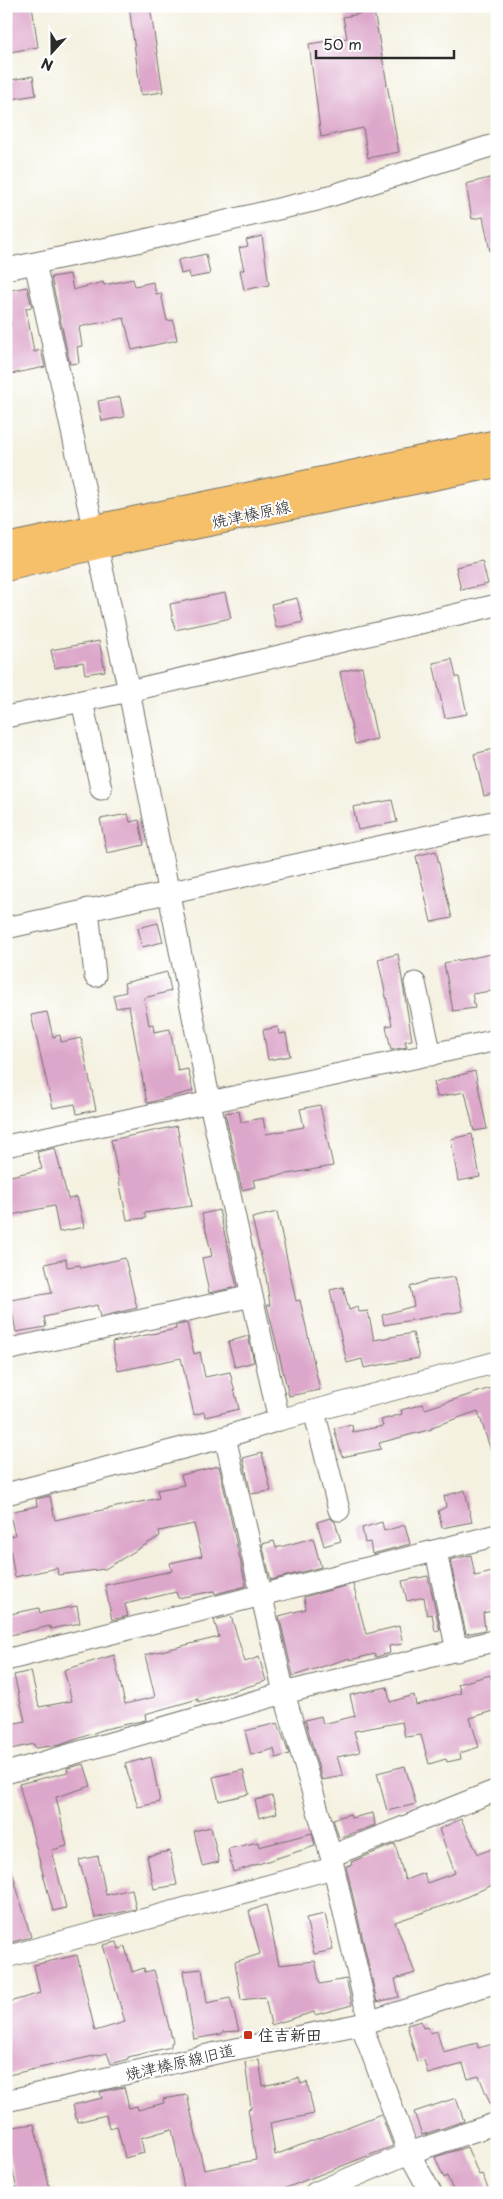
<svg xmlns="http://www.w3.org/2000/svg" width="503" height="2199" font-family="'Playpen Sans','Klee One',sans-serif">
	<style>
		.building { fill: #dda7cb }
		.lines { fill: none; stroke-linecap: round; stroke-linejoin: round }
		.minor-casing { stroke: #71706a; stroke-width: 23 }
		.major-casing { stroke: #71706a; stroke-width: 28 }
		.minor { stroke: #fff; stroke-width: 21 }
		.major { stroke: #f6c06b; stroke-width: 26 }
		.poi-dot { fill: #c8321e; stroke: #fff; stroke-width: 2 }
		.labels { text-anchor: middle; stroke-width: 4; stroke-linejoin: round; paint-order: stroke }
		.street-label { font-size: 16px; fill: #2b2b2b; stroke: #fff }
		.poi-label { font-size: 16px; font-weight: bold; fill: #2b2b2b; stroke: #fff; text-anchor: start }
	</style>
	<rect width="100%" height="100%" fill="#fff"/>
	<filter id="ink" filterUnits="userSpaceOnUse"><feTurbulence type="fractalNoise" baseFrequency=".02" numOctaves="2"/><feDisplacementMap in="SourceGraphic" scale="10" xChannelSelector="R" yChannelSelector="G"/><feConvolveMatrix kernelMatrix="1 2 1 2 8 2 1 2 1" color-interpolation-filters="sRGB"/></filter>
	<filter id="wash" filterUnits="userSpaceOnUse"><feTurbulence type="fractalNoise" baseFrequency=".0096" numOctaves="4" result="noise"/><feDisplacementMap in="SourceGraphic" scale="20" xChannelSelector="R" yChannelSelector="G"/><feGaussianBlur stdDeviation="1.12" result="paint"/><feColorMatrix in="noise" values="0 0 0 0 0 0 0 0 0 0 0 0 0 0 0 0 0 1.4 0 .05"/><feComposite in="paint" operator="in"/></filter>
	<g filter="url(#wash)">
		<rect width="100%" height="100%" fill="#f4f1e0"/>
		<g id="blocks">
			<path class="building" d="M6,6h26l6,41 -28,5 -4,-19z
				M129,6h21l13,86 -22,3z
				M374,11l25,141 -31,6 -5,-30 -42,9 -12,-93 38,-6 -4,-21z
				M33,76l3,19 -30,5v-19z
				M497,176v75h-7l-7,-34 -11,2 -6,-35z
				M262,236l7,49 -25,5 -4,-20h4l-5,-22 9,-2 -2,-6z
				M206,254l4,20 -20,4 -1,-6 -8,2 -3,-14z
				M70,274l3,16 30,-8 1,3 29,-6 2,7 18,-4 3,12 5,-1 6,28 6,-1 4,20 -45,10 -8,-32 -45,9 3,19 -5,1 2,16 -9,1 -19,-87z
				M27,287l5,20 -6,1 8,44 7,-2 4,17 -34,7 -5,-22v-25l5,-1 -5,-35z
				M120,397l4,20 -22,4 -4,-20z
				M482,561l6,23 -27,6 -5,-23z
				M225,593l6,25 -56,12 -5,-26z
				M297,598l6,24 -27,6 -5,-24z
				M99,641l6,30 -20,3 -2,-12 -28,6 -4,-18z
				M452,659l4,18h3l8,37 -22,4 -12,-55z
				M362,667l15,72 -22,5 -15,-72z
				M494,749l3,13v31l-13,3 -10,-42z
				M392,800l5,22 -39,8 -5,-23z
				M128,814l2,8 9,-2 5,25 -37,8 -7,-34z
				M436,851l16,67 -21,4 -15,-66z
				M158,923l5,19 -21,5 -4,-19z
				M398,954l14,86 -7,1 2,6 -16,3 -5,-24 6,-1 -14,-66z
				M492,954l5,36 -25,4 3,14 -22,3 -9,-48z
				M167,972l4,19 -27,7 5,27 4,-1 1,8 16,-3 8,42 10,-2 5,22 -46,12 -18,-97 -13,2 -3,-13 13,-3 -2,-9z
				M47,1012l6,25 7,-2 1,7 20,-4 15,72 -19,4 -2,-10 -22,4 -22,-93z
				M278,1027l1,7 7,-1 4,23 -22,4 -5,-30z
				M475,1071l12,58 -13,2 -9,-39 -28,5 -3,-15z
				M320,1105l13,61 -80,14 2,7 -13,3 -17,-77 14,-2 2,11 22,-4 3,16 38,-7 -4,-18z
				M177,1126l15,80 -48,7 2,5 -19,2 -16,-80z
				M472,1134l8,43 -22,4 -7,-42z
				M55,1148l13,51 9,-2 7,30 -25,5 -5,-26 -48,10v-39l36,-8 -5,-17z
				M219,1210l18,77 -28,6 -7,-35 10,-2 -10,-42z
				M277,1212l19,89 4,-1 20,90 -31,6 -22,-91h3l-4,-28 -14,-59z
				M125,1258l12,50 -37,9 -3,-12 -53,12 2,10 -30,5 -6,-32 42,-7 -7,-29 21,-5 1,8 13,-2 1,3z
				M455,1277l8,34 -79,14 -2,-10 32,-9 -4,-19 16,-6z
				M343,1287l6,23 8,-3 2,5 9,-1 6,29 39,-7 6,25 -55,10 -2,-9 -15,4 -17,-73z
				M187,1323l7,31 6,-2 5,25 25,-5 9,37 -34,8 -1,-5 -10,3 -13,-57 -63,13 -6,-29 64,-13 -1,-3z
				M248,1336l6,26 -19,5 -7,-25z
				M497,1386v70l-4,1 -15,-46 -46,16v2l-53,14 2,6 -39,8 -8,-29 18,-3 1,7 30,-6 -2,-6 21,-6 -1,-4 22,-6 2,5z
				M262,1453l9,38 -20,3 -8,-36z
				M219,1466l27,120 -31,8 -1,-3 -36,7 -2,-6 -51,12 3,12 -16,4 -7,-35 67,-14 -2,-8 32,-7 -8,-32 -35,7 1,5 -55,33 -47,6 -1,-7 -42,9 -7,-40 7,-2 -6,-23 28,-6 -1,-7 14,-3 5,24 104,-22 -2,-8 27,-5 -3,-10z
				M465,1490l7,32 -30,6 -4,-17 8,-4 -2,-11z
				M330,1518l5,4 6,19 -17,5 -7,-24z
				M382,1522l2,9 21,-6 5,19 -38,10 -2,-12 -5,1 -3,-15z
				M313,1538l8,29 -50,13 -9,-36 12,-3 2,7z
				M471,1555l4,21 22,-5v39l-14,3 2,17 -19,4 -16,-74z
				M428,1576l12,54 -5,1 -3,-17 -5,1 -3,-18 -17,4 -5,-20z
				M353,1584l13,50 33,-8 4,18 -14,2 1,7 -14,4 -1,-3 -25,6v-2l-57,18 -14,-60 27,-7 -2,-12z
				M77,1606l3,17 -30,6v-3l-44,10v-21l33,-7 1,5z
				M231,1616l14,46 14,-5 7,24 -68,21v-3l-53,15 1,6 -41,9 -45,16 -25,3 -1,-4 -28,6v-25l19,-4 -11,-46 17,-4 8,36 33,-6 -8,-31 50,-15 11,49 30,-7 -10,-42 74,-18 -5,-17z
				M490,1675l7,21v14l-27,8 9,29 -19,6 1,6 -14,3 -1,-3 -17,5 -8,-29 -16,2 -3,-15 -48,9 6,21 -23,5 6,19 -21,4 -17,-60 16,-4 2,8 32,-8 -5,-21 37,-8 3,15 24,-7 2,10 45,-12 -3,-9z
				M278,1723l11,31 -13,4 -2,-9 -23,6 -6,-24z
				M151,1757l9,45 -22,5 -13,-43z
				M84,1764l7,22 -35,11 11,49 -15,4 14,58 -13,3 -34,-127 49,-12 -1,-4z
				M405,1766l11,38 -29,7 -10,-38z
				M243,1770l6,24 -30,7 -6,-24z
				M272,1796l5,17 -18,5 -4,-18z
				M373,1813l2,12 -36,13 -6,-19 17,-5 1,4z
				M461,1819l17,35 19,-7v36l-40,18 -62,21 20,51 -20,6 4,18 -22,5 -31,-136 6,-1 -1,-3 44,-18 10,36 19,-7 3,10 28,-10 -16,-44z
				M211,1827l8,35 -17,4 -8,-35z
				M312,1833l3,13 -82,26 -5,-23 30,-7 1,5z
				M170,1851l7,34 -23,4 -7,-33z
				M98,1856l8,39 26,-6 4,20 -41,9 -16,-58z
				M10,1865l21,72 -25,7v-78z
				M266,1905l13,60 36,-4 5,23 26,-5 6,26 -37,10 -1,-3 -43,13 -6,-28 -24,3 -6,-38 25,-8 -11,-43z
				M325,1914l8,36 -19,4 -8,-36z
				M117,1942l2,7 6,-2 7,25 12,-4 1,4 9,-2 19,72 -2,1v4l-43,10v2l-17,5 -4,-11 -99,22 -2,-72 34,-10 -6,-28 43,-10 18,76 30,-9 -22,-77z
				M202,1969l5,34 23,-5 9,33 -17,1v2l-28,5 -11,-68z
				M421,2021l2,7 5,-1 2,6 7,-2 6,21 34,-9 1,5 19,-5v68h-4l-14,-35 -11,3 -5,-15 -35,10 -4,-14 -7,2 -10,-37z
				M259,2060l4,26 36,-8 2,6 6,-2 7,32 -44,9 5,32 106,-41 12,32 -120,47h-88l-13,-64 -31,9 3,15 -19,5 -8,-32 -8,2 -3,-13 -29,7 -4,-17 29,-7 -2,-6 24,-5 5,21 8,-2 1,4 26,-7 -1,-4 24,-4 17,75 52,-10 -8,-51 3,-1 -6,-46z
				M456,2098l8,23 -42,14 -8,-23z
				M34,2124l17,69h-33l-12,-49v-16z
				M467,2147l12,28 3,-1 8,19h-36l-7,-17 -3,2 -9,-21z"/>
		</g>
	</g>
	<g filter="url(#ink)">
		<use href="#blocks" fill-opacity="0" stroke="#71706a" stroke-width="1"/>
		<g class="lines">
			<defs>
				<path id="minor" d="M35,263l94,428 81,412 69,317
					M6,269l126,-26 185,-43 180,-56
					M82,701l19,88
					M6,717l123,-26 368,-86
					M88,909l7,67
					M6,928l491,-107
					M415,983l16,72
					M6,1146l491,-106
					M6,1350l246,-54
					M314,1411l25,99
					M225,1437l59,256 47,163 38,166
					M6,1494l219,-57 54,-17 218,-58
					M436,1552l21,99
					M6,1660l491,-125
					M6,1773l278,-80 213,-53
					M331,1856l166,-66
					M6,1957l327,-89
					M361,2024l48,129 22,40
					M6,2101l215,-49 140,-28 136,-42
					M315,2193l94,-40 88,-30"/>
				<path id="major" d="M6,547l491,-104
					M6,568l90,-22 401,-82"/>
			</defs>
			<use href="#minor" class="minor-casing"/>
			<use href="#major" class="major-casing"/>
			<use href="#minor" class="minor"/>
			<use href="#major" class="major"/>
		</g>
	</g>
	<rect class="poi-dot" x="243" y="2030" width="10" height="10" rx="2.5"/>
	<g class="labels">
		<g class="street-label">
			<text transform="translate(251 514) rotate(-12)" y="6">焼津榛原線</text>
			<text transform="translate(180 2062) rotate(-13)" y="6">焼津榛原線旧道</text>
		</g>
		<g class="poi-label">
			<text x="258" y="2041">住吉新田</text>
		</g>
	</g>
	<rect width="503" height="2199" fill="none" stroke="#fff" stroke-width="25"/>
	<g transform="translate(52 52) rotate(201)" stroke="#ffffff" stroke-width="4" paint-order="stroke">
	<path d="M0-4L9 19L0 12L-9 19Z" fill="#2b2b2b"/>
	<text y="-8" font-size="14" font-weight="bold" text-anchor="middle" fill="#2b2b2b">N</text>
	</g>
	<path d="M316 50v8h138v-8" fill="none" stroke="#2b2b2b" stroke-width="2.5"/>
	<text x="323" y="50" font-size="15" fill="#2b2b2b" stroke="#ffffff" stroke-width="4" paint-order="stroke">50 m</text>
</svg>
